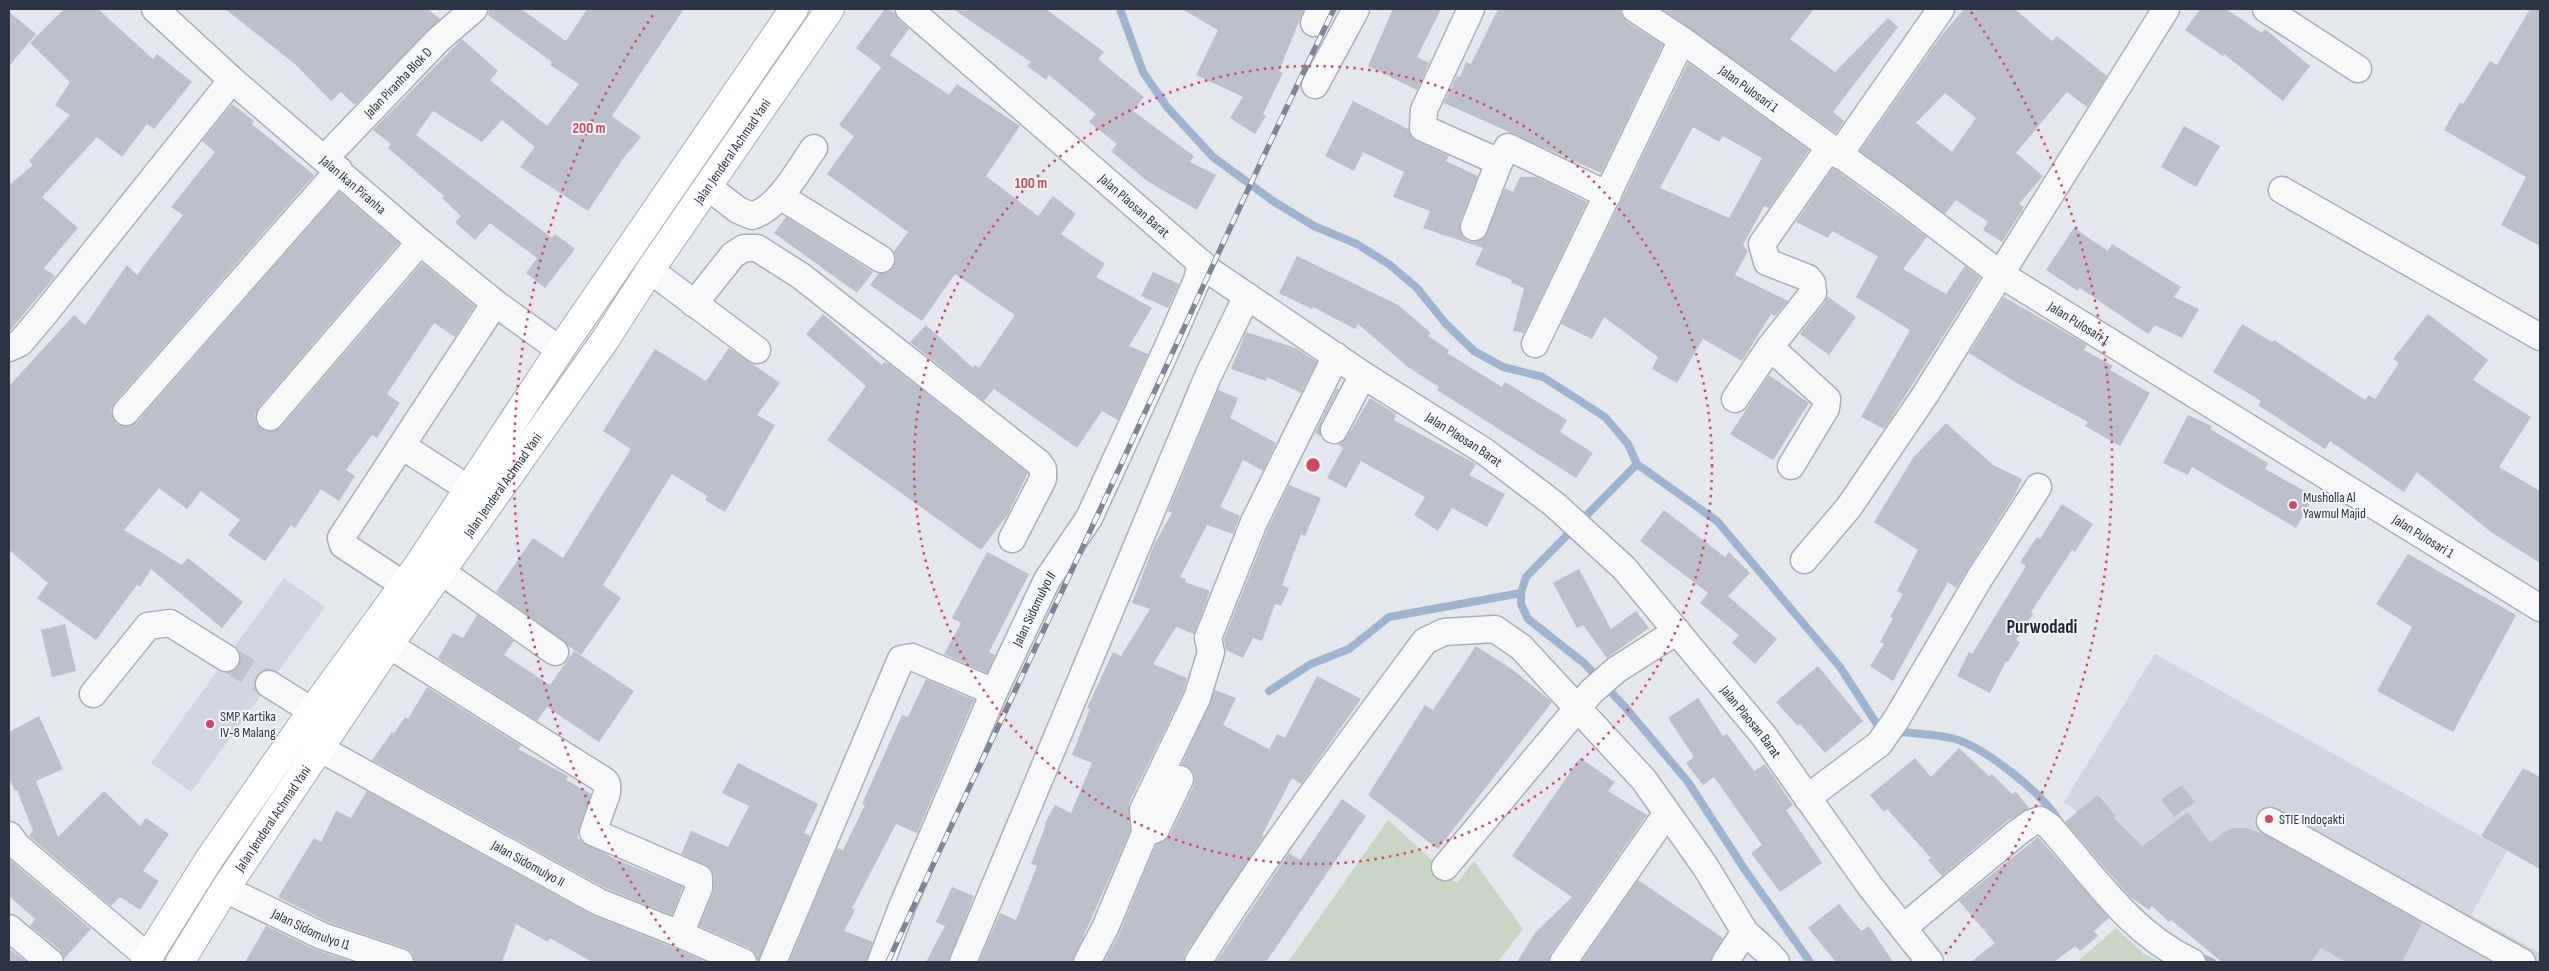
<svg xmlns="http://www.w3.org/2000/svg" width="2549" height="971" font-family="'Sofia Sans Condensed',sans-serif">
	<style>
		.built { fill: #d2d6de }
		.green { fill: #c9d6c5 }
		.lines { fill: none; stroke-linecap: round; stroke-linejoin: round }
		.stream { stroke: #9fb4cc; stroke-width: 8 }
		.building { fill: #bbc0ca; fill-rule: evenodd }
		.minor-tunnel { stroke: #bfc3cb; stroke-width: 26; stroke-dasharray: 26 13; stroke-linecap: butt }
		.minor-casing { stroke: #a9aeb7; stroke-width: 29 }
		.major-casing { stroke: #a3abb8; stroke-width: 30 }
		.minor { stroke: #f7f8fa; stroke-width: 26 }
		.major { stroke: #fff; stroke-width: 28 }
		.rail-casing { stroke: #7d8696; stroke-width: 5.5 }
		.rail { stroke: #f4f6f9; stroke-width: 4; stroke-dasharray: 11; stroke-linecap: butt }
		.ring { fill: none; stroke: #d1495b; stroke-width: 2.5; stroke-dasharray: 2.5 5 }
		.poi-dot { fill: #d1495b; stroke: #f4f6f9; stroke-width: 2 }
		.labels { text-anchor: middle; stroke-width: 4; stroke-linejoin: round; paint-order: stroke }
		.street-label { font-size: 14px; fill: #2b3445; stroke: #f4f6f9 }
		.poi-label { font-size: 14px; fill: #2b3445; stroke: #f4f6f9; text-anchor: start }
		.district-label { font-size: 19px; font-weight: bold; fill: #1d2536; stroke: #f4f6f9 }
		.centre { fill: #d1495b; stroke: #f4f6f9; stroke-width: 2.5 }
		.ring-label { font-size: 15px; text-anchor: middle; font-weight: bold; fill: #d1495b; stroke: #f4f6f9; stroke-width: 4; stroke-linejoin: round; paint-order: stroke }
	</style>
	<rect width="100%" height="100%" fill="#e4e7ec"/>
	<path class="built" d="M284,578l41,29 -134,185 -40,-29z
		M2155,654l352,197 -36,64 69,38v9h-256l-220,-160z"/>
	<path class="green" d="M1388,820l69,63 17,-22 49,68 -25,33h-210z
		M2116,928l28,26 16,8h-83z"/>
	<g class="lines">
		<path class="stream" d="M1120,9l23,63 24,35 46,50 60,44 41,25 43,18 33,21 27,23 29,36 28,27 29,16 40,10 62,40 23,27 9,20 80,57 123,146 40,62 3,1
			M1637,464l-111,113 -5,16v11l7,15 56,44 41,44 63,75 57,88 65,92
			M1269,691l42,-27 38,-15 40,-32 132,-24
			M1894,731c20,3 42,3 61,8 31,9 88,55 104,82
			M2196,956l16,6"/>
	</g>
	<path class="building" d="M64,9h34l55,50 4,-5 35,28 -38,47 -7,-5 -25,33 -25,-20 -55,60 36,31 -34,40 11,8 -46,56v-147l24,-20 -4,-4 41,-46 -15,-10 15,-23 -40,-39z
		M225,9h203l12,10 -85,86 -14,-13 -10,9 -35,-36z
		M489,9h32l45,32 21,-32h97l-72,107 29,21 -19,23 -34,51 -68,-44 15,-20 -33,-27 -20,22 -49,-31 -17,24 136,103 3,-4 20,15 -30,39 -19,-15 11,-15 -47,-35 -15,17 -20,-18 6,-6 -19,-18 2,-2 -56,-48 3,-4 -18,-14 89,-91 36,32 -8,9 57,46 32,-42 -29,-19 2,-3 -64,-47z
		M885,9l10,3 4,8 10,9 -28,38 -25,-19z
		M953,9h93l58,43 -6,7 46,38 -11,14 61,45 -4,6 26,13 -19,35 -50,-29 -36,-30 6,-7 -28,-22 7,-8 -47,-39 -3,5 -19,-14 4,-4z
		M1182,9h122l-25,62 4,2 -20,41 3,2 -11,18 -25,-16 13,-21 -47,-22 22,-45z
		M1393,9h48l-24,48 12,6 -12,27 -49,-24z
		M1498,9h122l2,7 5,6 36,23 -62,128 -157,-70 13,-27 3,1 6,-15 5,2z
		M1662,9h152l-24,30 45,33 53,-54 10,9 -65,85 11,9 -8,12z
		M1964,9h51l37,32 5,-5 50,40 -20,31 -20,-15 -51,61 27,23 -24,28 5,3 -22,35 -19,-12 5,-8 -32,-22 -11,14 -85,-63 81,-115zM1945,93l31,25 -24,34 -36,-29z
		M2200,9h26l36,24 3,-4 45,37 -27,35 -59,-47 -1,2 -38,-26z
		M2530,9h10v237l-39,-21 25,-48 -82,-47 16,-28 3,2 27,-43 7,4z
		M9,12l27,22 -27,32z
		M890,55l59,40 8,-11 63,42 -34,50 52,40 15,-20 23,18 -15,20 44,30 -9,13 56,31 -23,38 19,8 -30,66 -16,-9 -25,37 -83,-59 -10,12 -74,-59 16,-17 47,43 2,-3 4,3 36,-53 -60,-41 -33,47 -52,-36 9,-12 9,-1 5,-5 3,-8 -2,-8 14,-19 -81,-58 27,-38 -15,-11z
		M1688,63l121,87 -40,58 -5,-2 -21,39 5,6 -13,24 53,26 -13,15 -4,-2 -29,47 -39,-22 -26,44 -25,-14 6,-12 -54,-40 -12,22 -31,-15zM1693,127l26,15 4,-6 39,22 -33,60 -69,-30z
		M1353,101l55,28 3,7 5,5 33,15 -3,5 32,15 -18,46 2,14 6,5 8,1 8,-4 21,-50 8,4 7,-15h16l51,25 -63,131 -11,-2 11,-43 -13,-5 1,-3 -37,-15 8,-17 -60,-20 7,-17 -37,-14 11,-25 -41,-20 -9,19 -29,-15z
		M232,104l22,17 -2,3 62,51 -199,227 -4,7 1,7 4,8 14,2 7,-4 202,-230 60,51 -140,164 -4,7 1,8 5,7 13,2 7,-4 141,-164 53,43 -20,31 -21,-14 -47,71 13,9 -23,35 -5,-3 -26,35 9,6 -16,25 -18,-12 -26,39 -4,-3 -26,36 -37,-26 12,-15 -39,-29 -14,18 -28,-21 -35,42 58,35 6,-7 55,44 -21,26 -71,-59 -11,18 -3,-2 -41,55 -59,-42 11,-15 -39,-33v-164l65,-71 11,10 42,-60 10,10 46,-60 -12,-8 44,-55 -13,-11z
		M2184,126l36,20 -24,41 -35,-20z
		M1833,168l94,69 -24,32 43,25 19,-28 15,12 -96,151 -23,-12 49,-87 -54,-33 22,-41 -46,-25 -4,7 -32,-16z
		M786,217l87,55 -16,21 -83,-60z
		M2074,228l34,23 4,-7 69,43 -7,10 25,12 -17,29 -27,-13 -7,9 -68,-46 -2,3 -32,-21z
		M1297,256l101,49 33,28 -3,3 21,14 -2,3 55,34 3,-5 62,38 -7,12 33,21 -17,25 -139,-88 2,-3 -31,-20 -50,-43 -3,5 -42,-22 -1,2 -33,-16z
		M1153,272l26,12 -11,24 -27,-12z
		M1827,296l29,21 -27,38 -29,-21 25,-32z
		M2004,297l83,48 -3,5 29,16 -3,4 40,23 -30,53 -35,-20 3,-4 -68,-37 -51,-32z
		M823,314l59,51 2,-3 5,2 139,109 -20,41 -27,36 -154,-110 39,-54 -60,-52z
		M2428,314l60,46 -15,20 58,37 -32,50 41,24v72l-49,-31 -74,-60 -13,20 -74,-51 -5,8 -67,-44 3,-4 -48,-29 29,-48 30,18 2,-2 91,60 4,-5 6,4 24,-36 -6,-4z
		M1246,332l50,16 21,14 -16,31 -34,-16 -1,4 -35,-12z
		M729,348l51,35 -23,32 18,10 -50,87 -20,-12 2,-4 -35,-22 -69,111 18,13 -40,57 -85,-63 37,-54 30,20 68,-109 -28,-18 52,-82 51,32z
		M1769,375l40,28 -36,57 -43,-26z
		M1337,388l2,1 -18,34v13l-6,-3z
		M1218,390l20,8 -8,20 46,25 -13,28 -20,-11 -23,47 20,9 -7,18 -26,-9 -27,52 6,2 -1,3 25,9 -16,43 -18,-7 -23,37 34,14 -4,15 -54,110 1,28 -58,131h-93l21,-49 16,7 21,-54 -6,-2 15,-40 -1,-1 10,-18 16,8 21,-50 -20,-8 18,-46 -3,-1 26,-56 8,4 29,-47 -18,-6 22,-58 18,-32 -4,-2z
		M1370,398l26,16 -2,6 82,44 -7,11 36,19 -18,33 -35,-19 -14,23 -24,-16 11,-18 -64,-36 -15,27 -19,-10 16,-30 -6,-4 10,-7z
		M2188,415l24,11 -2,3 58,34 -3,6 49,27 -18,32 -104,-61 -4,8 -25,-12z
		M1946,423l47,42 29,14 -7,15 -59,94 -8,-6 -55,99 -23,-15 14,-22 -4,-2 13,-24 -3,-1 13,-23 -6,-3 21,-41 -44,-28 39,-64z
		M1289,485l32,13 -16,38 -4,-2 -19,51 7,3 -8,18 -6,-2 -13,37 -9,-3 -10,20 -17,-8 -2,-11 44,-111z
		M2062,504l31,20 -18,28 -3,-2 -41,62 2,2 -17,26 4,2 -12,20 -2,-1 -16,32 -33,-17 12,-24 3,2 54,-88 -6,-4 17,-25 3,2z
		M1664,510l61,47 4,-5 21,21 -22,23 49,43 -22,25 -23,-21 7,-8 -39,-32 8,-10 -68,-52z
		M987,552l42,22 -40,78 6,3 -8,18 -43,-19 17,-31 -9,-5z
		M2408,554l108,61 -63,117 -76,-41 35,-64 -36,-23z
		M1579,569l32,60 25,-18 13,17 -42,30 -24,-33 -6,3 -24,-45z
		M477,615l37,26 -10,14 46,30 24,-34 60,40 -35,51 -52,-35 -10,14 -99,-63 15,-25 10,5z
		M65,624l11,47 -24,6 -11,-47z
		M1476,646l37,24 39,32 -114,147 -70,-54 57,-90 8,5z
		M1818,666l45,55 -38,32 -25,-29 -2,2 -22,-24z
		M1317,676l44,23 -60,85 -9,-6 -30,57 2,1 -79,118 -2,8h-79l15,-28 37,-89 14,-10 24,-50 1,-7 -2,-7 -11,-7 33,-74 21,8 -13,27 46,24 8,-15 8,4z
		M926,679l48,21 -57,133 -21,-9 -44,84 3,2 -11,21 29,11 -7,20h-77l48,-114 6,2 22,-45 -3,-1 40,-89 6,2z
		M427,687l94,59 -3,3 50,27 -2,4 25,14 -14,44 38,21 68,28 -11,28 -67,-27 -233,-128 20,-28 2,1 11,-16 3,2z
		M1698,698l25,38 4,-2 27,37 11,-7 28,41 -7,5 36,53 -42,29 -29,-39 11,-8 -48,-68 -11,8 -17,-22 8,-6 -26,-39z
		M39,716l24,53 -27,12 22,56 46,-46 36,35 6,-8 23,16 -26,37 16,10 -19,29 -20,-13 -9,9 -82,-70 4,-5 -16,-41 -2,1 -6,-13v-46z
		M1959,748l30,28 3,-2 20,20 4,-2 13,16 -22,13 -65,55 -14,-16 3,-2 -44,-49 -3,3 -14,-17 45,-37 16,19z
		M1580,758l35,24 -7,9 39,24 -96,138 -3,9h-31l18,-29 37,-36 -60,-41z
		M738,763l80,41 -14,29 6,3 -52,126 -3,-8 -6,-6 -50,-22 14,-33 1,-16 -3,-8 -6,-4 -24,-11 10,-23 37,16 21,-41 -27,-13z
		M2523,768l17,9v92l-59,-33z
		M2182,785l13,17 -21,15 -13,-18z
		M367,791l225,124 82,33 28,12v2h-110l-42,-24 -2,4 -32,-18 -14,38h-87l-3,-10 -7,-4 -77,-26 -50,-25 36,-59 7,4 15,-31 15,7z
		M2098,795l18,21 -2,2 28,28 46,-34 22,31 14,-11 10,-4h13l20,8 155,87 -20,39h-56l-25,-14 -10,14h-89l-51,-42 -2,2 -17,-16 -3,4 -19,-13 -65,-75z
		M1342,799l24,17 -100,146h-50l73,-109 11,7z
		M2038,837l71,81 -15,13 4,5 -18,15 -5,-5 -21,16h-83l24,-19 -36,-42z
		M9,859l82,70 -27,30 -4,-9 -30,-24 5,-7 -26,-23z
		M1638,880l85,58 -10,16 -3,8h-129z
		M952,887l22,9 -26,66h-22l19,-36 -9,-4z
		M1839,904l22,27 8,-5 24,36h-57l-28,-34z
		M266,926l50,24 37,12h-108z
		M11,950l16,12h-18v-9z"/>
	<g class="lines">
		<path class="minor-tunnel" d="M226,658l43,26"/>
		<defs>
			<g id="minor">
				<path id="s1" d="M155,9l77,71 188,162 75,61 65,47"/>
				<path id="s2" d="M909,9l301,262 153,104 121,76 70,53 70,64 140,168 106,150 60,76"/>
				<path d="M1471,9l-47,101 -1,18 76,34 9,-15 100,48"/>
				<path id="s3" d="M1635,9l47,31 214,155 104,79 540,334"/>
				<path d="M2266,9l92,60"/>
				<path d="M1314,23l6,-14"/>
				<path d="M1315,85l41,-76"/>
				<path d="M1839,155l102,-146"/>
				<path id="s4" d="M325,158l113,-118 36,-31"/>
				<path d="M707,186l31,24 14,6c28,-9 46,-46 62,-68"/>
				<path d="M2282,190l258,147"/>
				<path d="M780,196l101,63"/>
				<path d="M1474,227l25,-65"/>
				<path d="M650,270l107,80"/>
				<path d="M694,304l39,-49 11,-7h13l44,28 238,187 4,6v10l-31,60"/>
				<path d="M1535,344l147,-304"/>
				<path d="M1770,347l57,52 -1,9 -35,58"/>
				<path d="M9,348l11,-5 22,-26 190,-237"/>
				<path d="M1735,399l35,-52 43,-54 -1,-10 -4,-5 -41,-16 -5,-18 67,-96"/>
				<path d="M126,412l213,-242"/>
				<path d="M270,417l150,-175"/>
				<path d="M1334,430l29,-55"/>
				<path d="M402,446l67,43"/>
				<path d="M1804,560l45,-53 76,-112 241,-386"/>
				<path d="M442,572l113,80"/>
				<path d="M404,585l-61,-40 -2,-7 154,-235"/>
				<path d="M389,645l216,136 2,3v9l-14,39 106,46v10l-19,46"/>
				<path d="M269,684l43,27"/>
				<path d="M93,694l55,-68 22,-3 56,35"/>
				<path id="s5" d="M319,748l280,154 81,32 63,28"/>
				<path d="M1807,798l72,-54 17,-24 83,-141 59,-92"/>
				<path d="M2270,821l252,141"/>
				<path d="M1145,833l11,-4 24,-50"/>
				<path d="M9,835l8,11 131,111"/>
				<path d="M1445,867l146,-175 25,-22 61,-39"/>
				<path id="s6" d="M225,889l97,47 78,26"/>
				<path d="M9,928l41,34"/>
				<path d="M1903,928l114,-95 14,-10 9,-3 9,6c45,50 80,106 143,136"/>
				<path d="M773,962l128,-303 11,-2 82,35"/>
				<path id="s7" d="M881,962l21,-55 92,-215 53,-112 42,-62 81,-176 27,-62 4,-17"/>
				<path d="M963,962l245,-586 39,-80"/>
				<path d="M1087,962l18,-34 40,-95 -2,-23 54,-112 14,-46 -3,-14 46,-116 82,-166"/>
				<path d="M1198,962c70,-111 149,-216 227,-321l19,-9 51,-3 26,18 123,133 61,86 40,66 22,20 9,10"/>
				<path d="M1563,962l104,-149"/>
				<path d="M1725,962l20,-30"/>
			</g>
			<g id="major">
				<path d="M145,962l65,-104 102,-147 107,-147 141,-214 234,-341"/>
				<path id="s8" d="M180,962l45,-73 164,-244 216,-305 45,-70 180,-261"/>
			</g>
		</defs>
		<use href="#minor" class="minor-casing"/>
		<use href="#major" class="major-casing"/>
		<use href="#minor" class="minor"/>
		<use href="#major" class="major"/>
		<defs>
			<path id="rail" d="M888,962c57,-125 117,-249 175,-373 91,-193 177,-388 271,-580"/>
		</defs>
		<use href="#rail" class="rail-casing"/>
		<use href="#rail" class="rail"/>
	</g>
	<g class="ring">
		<circle cx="1313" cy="465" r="399"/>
		<path d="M683 957A799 799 0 0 1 655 12M1971 12A799 799 0 0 1 1943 957"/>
	</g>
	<g class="poi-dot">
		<circle cx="2293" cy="505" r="5"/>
		<circle cx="210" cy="724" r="5"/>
		<circle cx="2269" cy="819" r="5"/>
	</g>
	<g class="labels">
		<g class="street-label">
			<text dy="5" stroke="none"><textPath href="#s4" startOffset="105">Jalan Piranha Blok D</textPath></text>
			<text dy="5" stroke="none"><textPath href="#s3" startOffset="139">Jalan Pulosari 1</textPath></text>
			<text dy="5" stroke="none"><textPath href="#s8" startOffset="981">Jalan Jenderal Achmad Yani</textPath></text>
			<text dy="5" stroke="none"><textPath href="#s1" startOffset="265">Jalan Ikan Piranha</textPath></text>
			<text dy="5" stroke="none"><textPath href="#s2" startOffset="299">Jalan Plaosan Barat</textPath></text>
			<text dy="5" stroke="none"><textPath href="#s3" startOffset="544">Jalan Pulosari 1</textPath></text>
			<text dy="5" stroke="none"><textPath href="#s2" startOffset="704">Jalan Plaosan Barat</textPath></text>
			<text dy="5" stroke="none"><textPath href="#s8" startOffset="576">Jalan Jenderal Achmad Yani</textPath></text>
			<text dy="5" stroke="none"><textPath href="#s3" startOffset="949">Jalan Pulosari 1</textPath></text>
			<text dy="5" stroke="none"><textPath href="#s7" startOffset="385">Jalan Sidomulyo II</textPath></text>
			<text dy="5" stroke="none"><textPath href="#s2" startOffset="1109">Jalan Plaosan Barat</textPath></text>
			<text dy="5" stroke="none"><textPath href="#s8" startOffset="171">Jalan Jenderal Achmad Yani</textPath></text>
			<text dy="5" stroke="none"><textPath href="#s5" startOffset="239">Jalan Sidomulyo II</textPath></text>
			<text dy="5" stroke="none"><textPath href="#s6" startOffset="95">Jalan Sidomulyo I1</textPath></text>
		</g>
		<g class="poi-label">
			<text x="2303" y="502">Musholla Al<tspan x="2303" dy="16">Yawmul Majid</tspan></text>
			<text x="220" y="721">SMP Kartika<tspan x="220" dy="16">IV-8 Malang</tspan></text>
			<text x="2279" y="824">STIE Indoçakti</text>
		</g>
		<g class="district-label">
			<text x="2042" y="633">Purwodadi</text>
		</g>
	</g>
	<circle cx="1313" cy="465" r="8" class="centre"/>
	<g class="ring-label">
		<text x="589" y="133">200 m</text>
		<text x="1031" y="188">100 m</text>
	</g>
	<rect width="2549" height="971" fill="none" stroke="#2b3445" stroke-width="20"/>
</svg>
